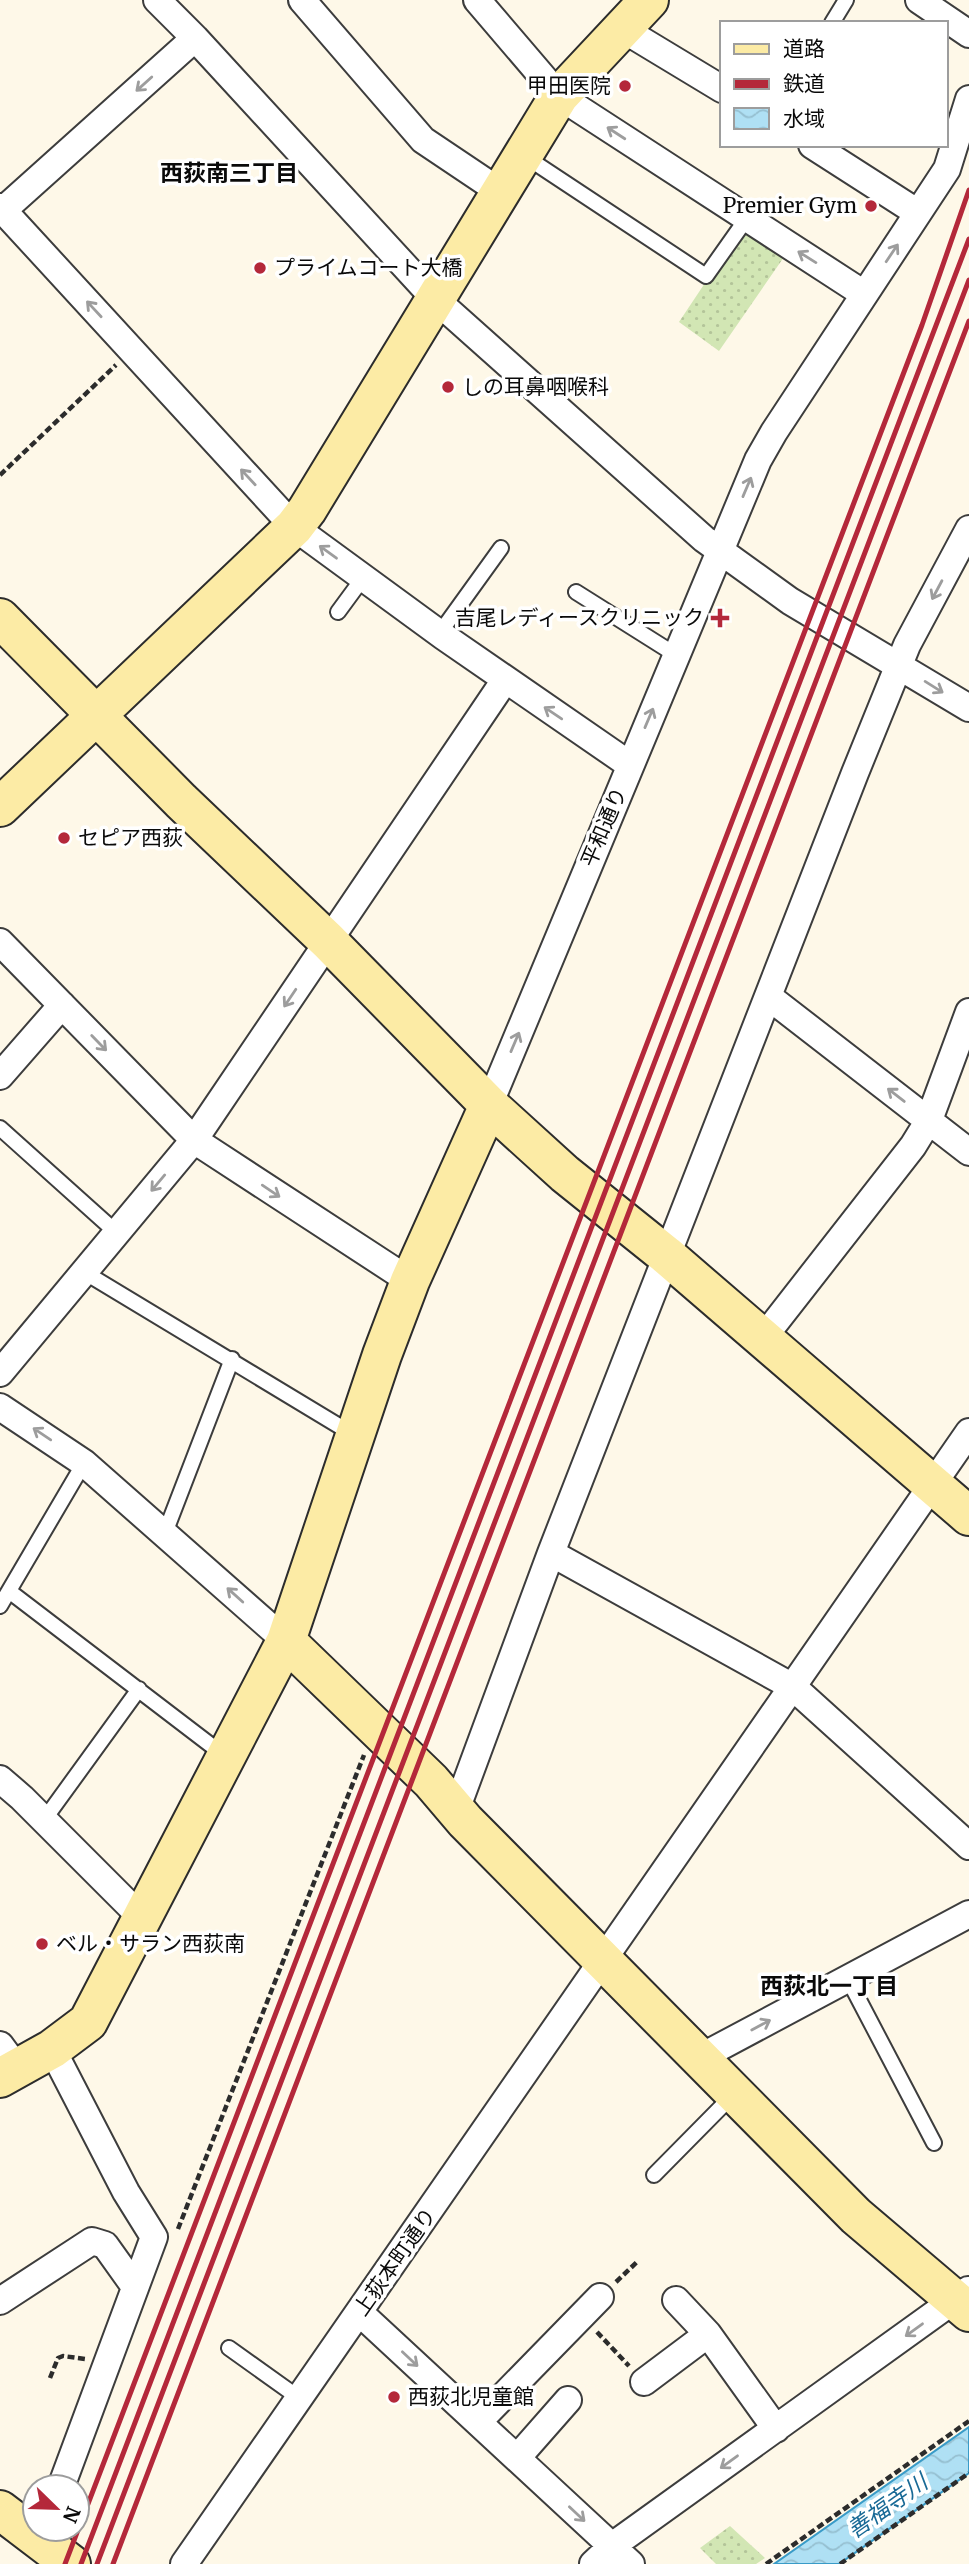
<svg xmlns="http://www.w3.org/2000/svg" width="969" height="2564" font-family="Merriweather,'Noto Sans JP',serif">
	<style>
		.grass { fill: url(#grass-dots) }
		.water { fill: url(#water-waves); stroke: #399bc8; stroke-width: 2 }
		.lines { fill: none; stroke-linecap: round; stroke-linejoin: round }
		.lane-casing { stroke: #3d3d3d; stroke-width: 18 }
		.street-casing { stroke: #3d3d3d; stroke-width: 30 }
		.secondary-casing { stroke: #2c2c2c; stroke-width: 42 }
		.path { stroke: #2c2c2c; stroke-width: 4.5; stroke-dasharray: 7 3.5; stroke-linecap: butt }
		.lane { stroke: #fff; stroke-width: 14 }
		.street { stroke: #fff; stroke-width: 26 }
		.secondary { stroke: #fceba5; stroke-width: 38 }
		.rail { stroke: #b4283a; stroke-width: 5 }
		.oneway { stroke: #9d9d9d }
		.poi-dot { fill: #b4283a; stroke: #fff; stroke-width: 2.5 }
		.labels { text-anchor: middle; stroke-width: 7; stroke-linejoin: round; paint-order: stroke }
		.poi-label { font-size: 21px; fill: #0a0a0a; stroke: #fff; text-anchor: start }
		.street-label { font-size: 21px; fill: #0a0a0a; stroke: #fff }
		.neighbourhood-label { font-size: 23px; font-weight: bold; fill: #0a0a0a; stroke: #fff }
		.water-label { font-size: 23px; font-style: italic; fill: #196a96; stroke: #fff }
	</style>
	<defs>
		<pattern id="grass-dots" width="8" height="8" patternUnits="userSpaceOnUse" patternTransform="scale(1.75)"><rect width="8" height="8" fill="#d2e6b4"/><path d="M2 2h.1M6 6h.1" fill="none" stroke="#b3c499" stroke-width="1.8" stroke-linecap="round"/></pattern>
		<pattern id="water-waves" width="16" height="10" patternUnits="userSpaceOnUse" patternTransform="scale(1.75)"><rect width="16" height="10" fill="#afe0f4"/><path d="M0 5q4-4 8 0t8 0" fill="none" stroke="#95bfd0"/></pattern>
	</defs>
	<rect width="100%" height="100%" fill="#fef8e8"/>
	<path class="grass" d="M741,229l43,28 -65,94 -40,-29z
		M730,2526l35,32 -9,6h-40l-16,-16z"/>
	<path class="water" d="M969,2427v46l-130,91h-65z"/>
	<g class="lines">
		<defs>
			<path id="lane" d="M832,23l14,-23
				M523,155l183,121 41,-58
				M576,592l100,63
				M338,612l25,-34
				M439,634l62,-86
				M0,1128l117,105
				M84,1272l270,163
				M165,1533l67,-174
				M9,1591l216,165
				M0,1606l84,-143
				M44,1820l95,-131
				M848,1979l86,164
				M654,2175l80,-81
				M229,2348l70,50"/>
			<path id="street" d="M157,0l38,38 240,261 269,240 86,62 179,107
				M302,0l121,140 76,51
				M477,0l82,96 305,198
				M919,0l50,34
				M621,28l101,61
				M812,145l106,68
				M0,207l294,320 149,109 187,129
				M0,213l195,-175
				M0,942l194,198 216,141
				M769,997l200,155
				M0,1076l62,-71
				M489,1105l269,-645 16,-28 173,-263 22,-70
				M763,1338l150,-192 16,-26 40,-108
				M0,1373l194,-233 311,-460
				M0,1407l84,56 202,178
				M551,1553l242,134 176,159
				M0,1779l22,19 119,119
				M456,1810l95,-257 304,-780 52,-128 62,-116
				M0,2045l17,23
				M52,2049l74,143 28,45 -93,250
				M701,2057l268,-143
				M676,2300l32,34 68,95
				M0,2301l92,-60 13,4 30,42
				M360,2313l271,251
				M644,2382l64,-48
				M478,2422l122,-125
				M517,2458l51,-58
				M184,2564l785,-1132
				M593,2564l19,-18 356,-256"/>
			<path id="secondary" d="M0,618l181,183 147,140 161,164 76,69 101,81 303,261
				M0,807l294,-280 13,-17 252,-414 90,-96
				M286,1641l145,140 34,40 391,395 113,96
				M0,2078l52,-29 36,-27 198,-381 96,-286 28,-74 79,-176
				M0,2510l71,54"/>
		</defs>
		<use href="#lane" class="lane-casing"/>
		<use href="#street" class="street-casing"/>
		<use href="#secondary" class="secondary-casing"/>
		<path class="path" d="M0,475l116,-110
			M178,2229l186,-474
			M616,2282l22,-21
			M597,2332l32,34
			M50,2378l8,-20 5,-2 22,3
			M766,2564l203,-143
			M840,2564l129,-91"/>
		<use href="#lane" class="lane"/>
		<use href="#street" class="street"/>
		<use href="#secondary" class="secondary"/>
		<path class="rail" d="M65,2564l857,-2239 47,-135
			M81,2564l888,-2325
			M97,2564l872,-2284
			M113,2564l856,-2243"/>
	</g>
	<defs><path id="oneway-shaft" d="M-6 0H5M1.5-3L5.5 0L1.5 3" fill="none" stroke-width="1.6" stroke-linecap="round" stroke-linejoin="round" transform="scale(1.75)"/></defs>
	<g class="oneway">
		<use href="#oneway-shaft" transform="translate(144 84) rotate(138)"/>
		<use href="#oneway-shaft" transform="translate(616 133) rotate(-147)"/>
		<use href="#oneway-shaft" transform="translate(892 253) rotate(-56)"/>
		<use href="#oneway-shaft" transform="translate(807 257) rotate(-148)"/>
		<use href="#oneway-shaft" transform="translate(94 309) rotate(-133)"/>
		<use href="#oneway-shaft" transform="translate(248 477) rotate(-133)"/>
		<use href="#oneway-shaft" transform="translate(747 487) rotate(-67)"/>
		<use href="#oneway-shaft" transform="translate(328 552) rotate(-144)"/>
		<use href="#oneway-shaft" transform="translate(937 590) rotate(118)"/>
		<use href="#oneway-shaft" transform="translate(934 687) rotate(32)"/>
		<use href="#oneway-shaft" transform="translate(553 713) rotate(-146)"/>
		<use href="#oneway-shaft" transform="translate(649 718) rotate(-67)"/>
		<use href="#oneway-shaft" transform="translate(290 998) rotate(124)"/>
		<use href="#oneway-shaft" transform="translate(515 1042) rotate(-67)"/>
		<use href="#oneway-shaft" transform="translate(99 1043) rotate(46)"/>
		<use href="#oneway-shaft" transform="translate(896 1095) rotate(-142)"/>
		<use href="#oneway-shaft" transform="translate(158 1183) rotate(130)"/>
		<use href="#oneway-shaft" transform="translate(271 1191) rotate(34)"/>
		<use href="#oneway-shaft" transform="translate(42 1434) rotate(-146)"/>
		<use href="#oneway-shaft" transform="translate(235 1595) rotate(-138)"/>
		<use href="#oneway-shaft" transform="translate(761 2025) rotate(-28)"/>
		<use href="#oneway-shaft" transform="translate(914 2330) rotate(144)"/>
		<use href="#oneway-shaft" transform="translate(410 2359) rotate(43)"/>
		<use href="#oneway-shaft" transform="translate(729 2462) rotate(144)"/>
		<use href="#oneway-shaft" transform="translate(577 2514) rotate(43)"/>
	</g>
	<g class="poi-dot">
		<circle cx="625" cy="86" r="7"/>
		<circle cx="871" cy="206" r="7"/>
		<circle cx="260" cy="268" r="7"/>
		<circle cx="448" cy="387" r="7"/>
		<path d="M716.5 607.5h7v7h7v7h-7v7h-7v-7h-7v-7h7z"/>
		<circle cx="64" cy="838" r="7"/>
		<circle cx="42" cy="1944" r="7"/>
		<circle cx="394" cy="2397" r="7"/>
	</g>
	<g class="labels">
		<g class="poi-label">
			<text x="611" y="93" text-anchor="end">甲田医院</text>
			<text x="857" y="213" text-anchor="end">Premier Gym</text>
			<text x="274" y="275">プライムコート大橋</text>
			<text x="462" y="394">しの耳鼻咽喉科</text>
			<text x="704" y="625" text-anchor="end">吉尾レディースクリニック</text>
			<text x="78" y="845">セピア西荻</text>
			<text x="56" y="1951">ベル・サラン西荻南</text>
			<text x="408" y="2404">西荻北児童館</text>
		</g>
		<g class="street-label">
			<text transform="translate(604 827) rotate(-67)" y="7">平和通り</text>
			<text transform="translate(395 2262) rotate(-55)" y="7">上荻本町通り</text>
		</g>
		<g class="neighbourhood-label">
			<text x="229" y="181">西荻南三丁目</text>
			<text x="829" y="1994">西荻北一丁目</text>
		</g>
		<g class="water-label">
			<text transform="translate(887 2506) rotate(-35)" y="8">善福寺川</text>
		</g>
	</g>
	<rect x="720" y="21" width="228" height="126" fill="#ffffff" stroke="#9d9d9d" stroke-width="2"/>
	<rect x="734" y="44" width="35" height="10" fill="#fceba5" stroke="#9d9d9d" stroke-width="2"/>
	<text x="783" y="56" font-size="21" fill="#0a0a0a">道路</text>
	<rect x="734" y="79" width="35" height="10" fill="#b4283a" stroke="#9d9d9d" stroke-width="2"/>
	<text x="783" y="91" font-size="21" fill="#0a0a0a">鉄道</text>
	<rect x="734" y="108" width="35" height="21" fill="url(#water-waves)" stroke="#9d9d9d" stroke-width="2"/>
	<text x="783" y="126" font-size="21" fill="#0a0a0a">水域</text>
	<g transform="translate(56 2508) rotate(113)"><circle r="33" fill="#ffffff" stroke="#9d9d9d" stroke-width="2"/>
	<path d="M0-5L12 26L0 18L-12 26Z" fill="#b4283a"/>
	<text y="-10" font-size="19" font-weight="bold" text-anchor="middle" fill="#0a0a0a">N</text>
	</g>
</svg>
